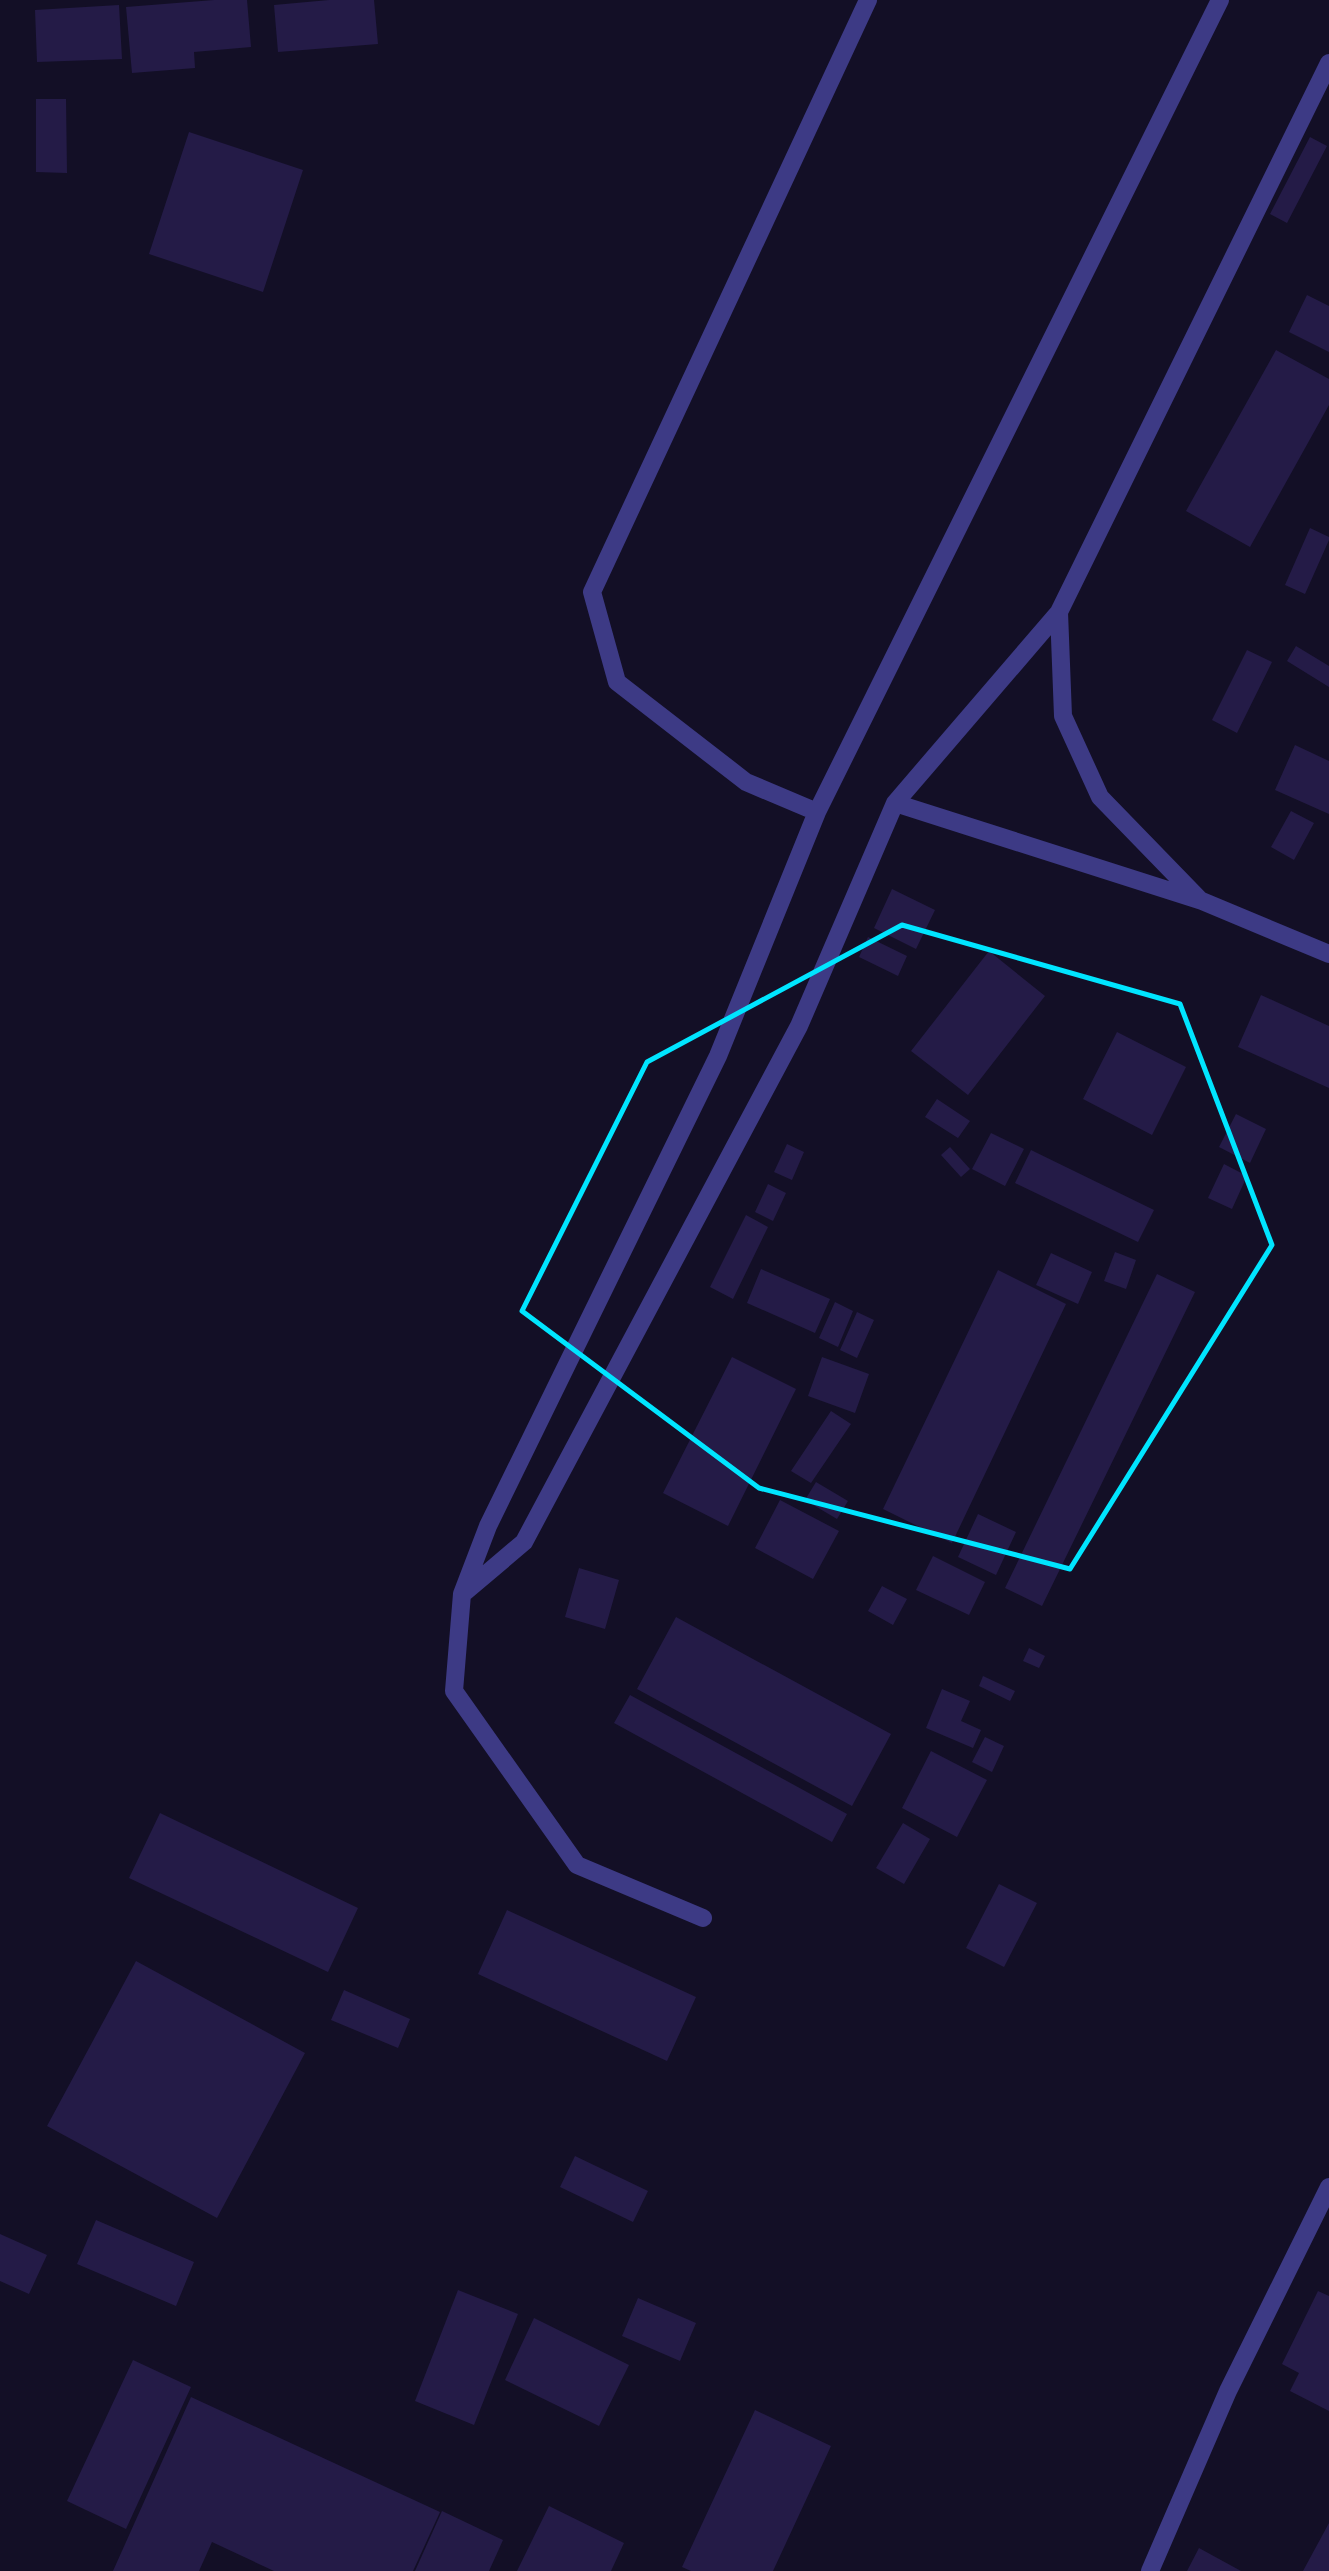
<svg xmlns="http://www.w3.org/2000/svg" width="1329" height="2571" font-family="'Sofia Sans Condensed',sans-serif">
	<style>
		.building { fill: #241b47 }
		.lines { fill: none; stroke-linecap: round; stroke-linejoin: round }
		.minor { stroke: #3d3a85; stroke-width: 18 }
		.marked { fill: none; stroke: #00e5ff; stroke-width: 5; stroke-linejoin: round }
	</style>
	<rect width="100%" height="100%" fill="#130f26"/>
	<path class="building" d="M214,0h33l4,47 -57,5 1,16 -63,5 -6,-66z
		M329,0h45l4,44 -100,8 -4,-47z
		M119,5l3,54 -85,3 -2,-52z
		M36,99h30l1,74 -31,-1z
		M189,132l114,38 -40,122 -114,-38z
		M1310,137l17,9 -40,77 -17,-9z
		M1307,295l22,11v46l-40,-20z
		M1276,350l53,29v26l-79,142 -64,-36z
		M1310,528l19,9v3l-24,54 -20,-9z
		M1296,646l33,20v21l-42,-26z
		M1247,650l25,12 -35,71 -25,-13z
		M1295,745l34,16v53l-54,-24z
		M1291,811l23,12 -20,37 -23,-13z
		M892,889l43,21 -19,39 -42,-21z
		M868,937l39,19 -9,20 -39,-19z
		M989,951l56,45 -77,99 -57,-44z
		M1261,995l68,31v62l-91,-41z
		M1117,1032l69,35 -34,68 -69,-36z
		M937,1099l33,22 -12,17 -33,-21z
		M1236,1114l30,15 -16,34 -31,-16z
		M991,1133l33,16 -19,37 -33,-17z
		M787,1144l17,8 -12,28 -18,-8z
		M950,1147l20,22 -9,8 -20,-22z
		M1031,1150l123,60 -16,32 -123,-59z
		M1224,1164l23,12 -15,33 -24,-11z
		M768,1184l18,9 -13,28 -18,-9z
		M746,1215l22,12 -35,72 -23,-12z
		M1115,1252l21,8 -10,29 -22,-8z
		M1051,1253l41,19 -14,32 -42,-19z
		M761,1269l69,30 -15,34 -68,-30z
		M998,1270l68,34 -114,239 -69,-34z
		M1157,1274l38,18 -153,314 -37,-18z
		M835,1302l18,9 -15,36 -19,-9z
		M857,1312l17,8 -17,38 -17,-8z
		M732,1357l64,32 -68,137 -65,-33z
		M822,1357l47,17 -14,39 -47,-17z
		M831,1411l20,13 -40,59 -20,-12z
		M816,1482l32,19 -11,18 -32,-19z
		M780,1500l59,31 -26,48 -58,-31z
		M978,1514l38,18 -20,43 -38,-18z
		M933,1556l52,26 -16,33 -53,-25z
		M579,1568l40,12 -14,49 -40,-12z
		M882,1586l25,13 -14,26 -25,-14z
		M676,1617l215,117 -39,72 -215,-117z
		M1029,1648l16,8 -6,12 -16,-7z
		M983,1676l32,15 -5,10 -31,-15z
		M942,1689l28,12 -9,20 20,9 -8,18 -47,-20z
		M630,1695l217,119 -15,28 -218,-119z
		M985,1737l19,9 -12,26 -20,-10z
		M931,1751l56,29 -30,57 -55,-29z
		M160,1813l198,95 -30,64 -199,-94z
		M903,1823l27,16 -26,45 -28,-16z
		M999,1884l38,19 -33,64 -38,-19z
		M507,1910l189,87 -29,64 -189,-87z
		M136,1961l169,92 -88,165 -170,-92z
		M344,1990l66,29 -12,29 -67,-28z
		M575,2156l73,35 -15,31 -73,-35z
		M96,2220l98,42 -18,44 -99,-42z
		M0,2234l47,21 -18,39 -29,-13z
		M458,2290l60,24 -44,111 -59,-24z
		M1318,2291l11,5v115l-39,-20 9,-18 -17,-9z
		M638,2298l58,25 -16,38 -58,-25z
		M534,2318l95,47 -30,61 -94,-46z
		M133,2360l58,27 -65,142 -59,-28z
		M191,2397l249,115 -27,59h-139l-62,-29 -13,29h-86z
		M755,2410l76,36 -58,125h-82l-9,-4z
		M549,2506l75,37 -13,28h-94z
		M442,2511l61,29 -14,31h-74z
		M1329,2523v48h-26z
		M1199,2548l42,23h-54z"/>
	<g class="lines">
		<path class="minor" d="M1059,612l4,104 37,81 99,102
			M895,803l307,98 127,53
			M817,812l-71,-30 -129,-100 -25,-90 276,-592
			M465,1592l59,-50 275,-516 96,-223 164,-191 270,-549
			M703,1918l-126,-53 -123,-174 8,-97 26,-68 230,-470 99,-244 403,-812
			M1150,2571l78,-180 101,-204"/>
	</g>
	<path class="marked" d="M902,925l278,79 92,241 -202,324 -311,-81 -237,-177 125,-249z"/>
</svg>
